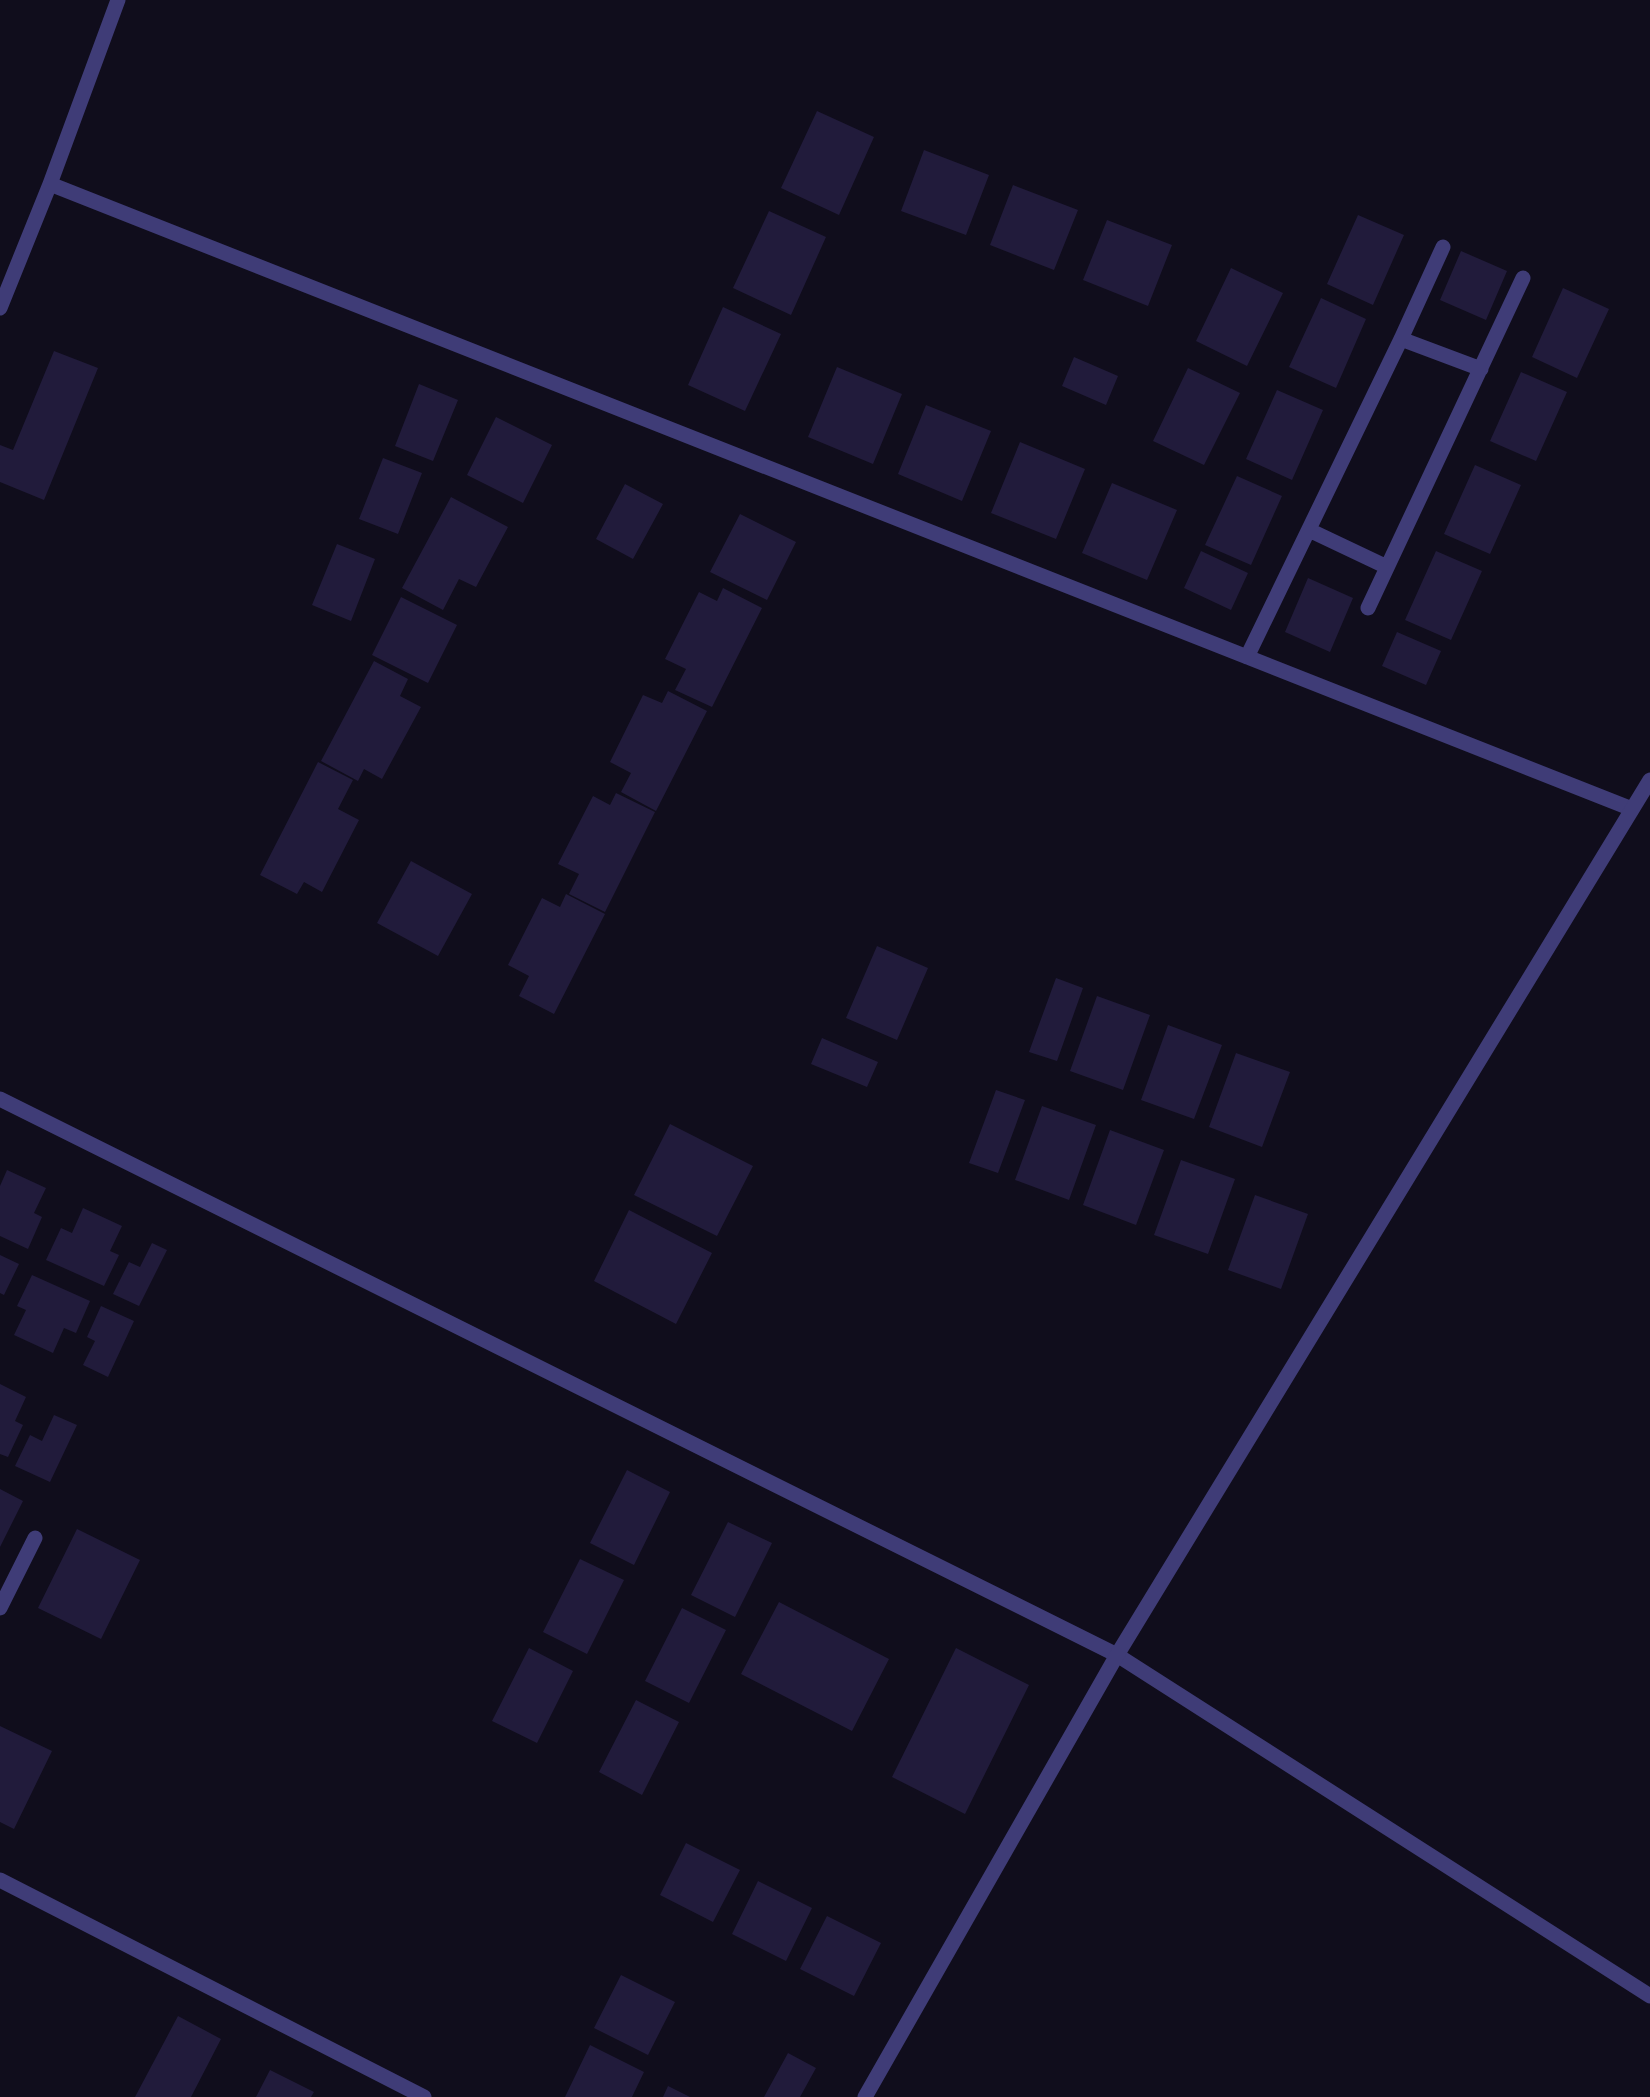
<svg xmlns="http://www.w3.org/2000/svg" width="1650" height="2097" font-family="Karla,sans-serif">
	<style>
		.building { fill: #211b3b }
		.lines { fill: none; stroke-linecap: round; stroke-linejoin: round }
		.minor { stroke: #3f3c77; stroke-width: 15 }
		.tertiary { stroke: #3f3c77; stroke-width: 15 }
	</style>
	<rect width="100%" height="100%" fill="#100d1c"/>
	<path class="building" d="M817,111l57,26 -35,78 -58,-27z
		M924,150l65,25 -23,60 -65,-24z
		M1013,185l65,25 -24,60 -64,-25z
		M769,211l57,26 -35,78 -58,-27z
		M1358,215l46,20 -31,70 -46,-21z
		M1107,220l65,25 -24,61 -65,-26z
		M1461,251l46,20 -21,49 -46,-20z
		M1231,268l52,25 -36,73 -51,-25z
		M1563,288l46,21 -32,69 -45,-21z
		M1321,298l45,21 -30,69 -47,-21z
		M723,307l58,27 -36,77 -57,-26z
		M54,351l44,17 -54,132 -44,-18v-37l13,5z
		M1074,357l44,19 -12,29 -44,-19z
		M837,367l65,27 -29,70 -65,-27z
		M1188,368l52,25 -36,72 -51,-24z
		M1521,372l46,20 -31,69 -46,-20z
		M419,384l39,16 -25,61 -38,-15z
		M1277,390l46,20 -31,70 -46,-21z
		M926,405l65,26 -29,70 -64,-27z
		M496,417l56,28 -29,58 -56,-28z
		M1020,442l65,27 -29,70 -65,-26z
		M383,458l39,15 -24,61 -39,-15z
		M1475,465l46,20 -31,69 -46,-20z
		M1237,476l45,20 -31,69 -46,-20z
		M1112,483l65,27 -30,70 -65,-27z
		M625,484l38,20 -30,55 -37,-20z
		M451,497l57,30 -32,60 -17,-8 -16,31 -41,-22z
		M740,514l56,28 -29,58 -57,-28z
		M337,544l38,15 -24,62 -39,-16z
		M1201,551l47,22 -17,37 -47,-22z
		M1436,551l46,20 -31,69 -46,-20z
		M1308,578l45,20 -23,54 -45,-20z
		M723,588l39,20 -50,99 -37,-17 11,-21 -21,-10 34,-67 18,9z
		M401,597l56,28 -29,58 -56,-28z
		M1397,632l44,19 -15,34 -44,-19z
		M374,661l34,18 -8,17 21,11 -39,72 -18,-10 -6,12 -37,-20z
		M668,691l39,20 -51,100 -35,-19 10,-19 -21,-11 33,-67 19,8z
		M318,762l35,18 -15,29 21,11 -37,72 -18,-10 -7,12 -37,-19z
		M616,793l39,19 -50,100 -36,-18 10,-20 -21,-10 35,-68 17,9z
		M411,861l61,33 -34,62 -61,-33z
		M566,894l39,20 -51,100 -35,-18 10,-20 -21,-11 34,-67 18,9z
		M877,946l51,22 -31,72 -51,-22z
		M1056,978l27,10 -26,73 -28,-9z
		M1097,996l53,19 -27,75 -53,-19z
		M1168,1025l54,20 -28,74 -53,-19z
		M822,1038l56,24 -11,25 -56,-23z
		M1236,1053l54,19 -28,75 -53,-20z
		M996,1090l29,10 -27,73 -29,-10z
		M1042,1106l54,19 -27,75 -54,-20z
		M670,1124l83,42 -36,70 -83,-41z
		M1110,1130l54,20 -28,75 -53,-20z
		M1181,1160l54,19 -27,75 -54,-19z
		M7,1170l39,18 -12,25 8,4 -14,32 -28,-13v-50z
		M1255,1195l53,19 -27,75 -53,-19z
		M83,1208l39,18 -12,25 9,4 -15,31 -58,-26 15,-32 11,5z
		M629,1210l83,43 -36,71 -82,-43z
		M152,1243l15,7 -28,56 -26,-12 16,-32 11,5z
		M0,1255l19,9 -15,31 -4,-2z
		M32,1275l58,26 -14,32 -12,-5 -11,25 -39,-18 12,-25 -9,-4z
		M101,1306l33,15 -26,56 -25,-12 12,-24 -8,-4z
		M0,1384l26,13 -11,24 8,4 -15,32 -8,-3z
		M54,1415l23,10 -27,57 -35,-16 15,-31 12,6z
		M627,1470l43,22 -36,73 -44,-22z
		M0,1489l23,12 -23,46z
		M728,1522l44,21 -37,74 -44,-22z
		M77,1529l63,31 -39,79 -63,-31z
		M580,1559l44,21 -37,74 -44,-22z
		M779,1602l110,57 -37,72 -111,-57z
		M682,1608l44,22 -37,73 -44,-22z
		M529,1648l44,23 -36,72 -45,-22z
		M956,1648l73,37 -64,129 -73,-37z
		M636,1700l43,22 -37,73 -43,-23z
		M0,1726l52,25 -38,78 -14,-7z
		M686,1843l54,27 -27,52 -53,-27z
		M758,1881l54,27 -26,53 -54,-27z
		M827,1916l54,27 -27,53 -54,-27z
		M621,1975l54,27 -27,53 -54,-27z
		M178,2016l43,23 -30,58h-56z
		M590,2045l54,27 -12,25h-67z
		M788,2053l28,15 -16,29h-36z
		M270,2070l44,22 -3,5h-55z
		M668,2086l22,11h-27z"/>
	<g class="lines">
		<path class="minor" d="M50,184l1582,625
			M0,308l50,-124 68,-184
			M1401,339l80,30
			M1309,530l78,37
			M1368,608l155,-330
			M1247,657l154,-318 42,-92
			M0,1099l1117,556 533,341
			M0,1608l35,-70
			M0,1880l424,217"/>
		<path class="tertiary" d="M865,2097l252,-442 533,-875"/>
	</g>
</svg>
